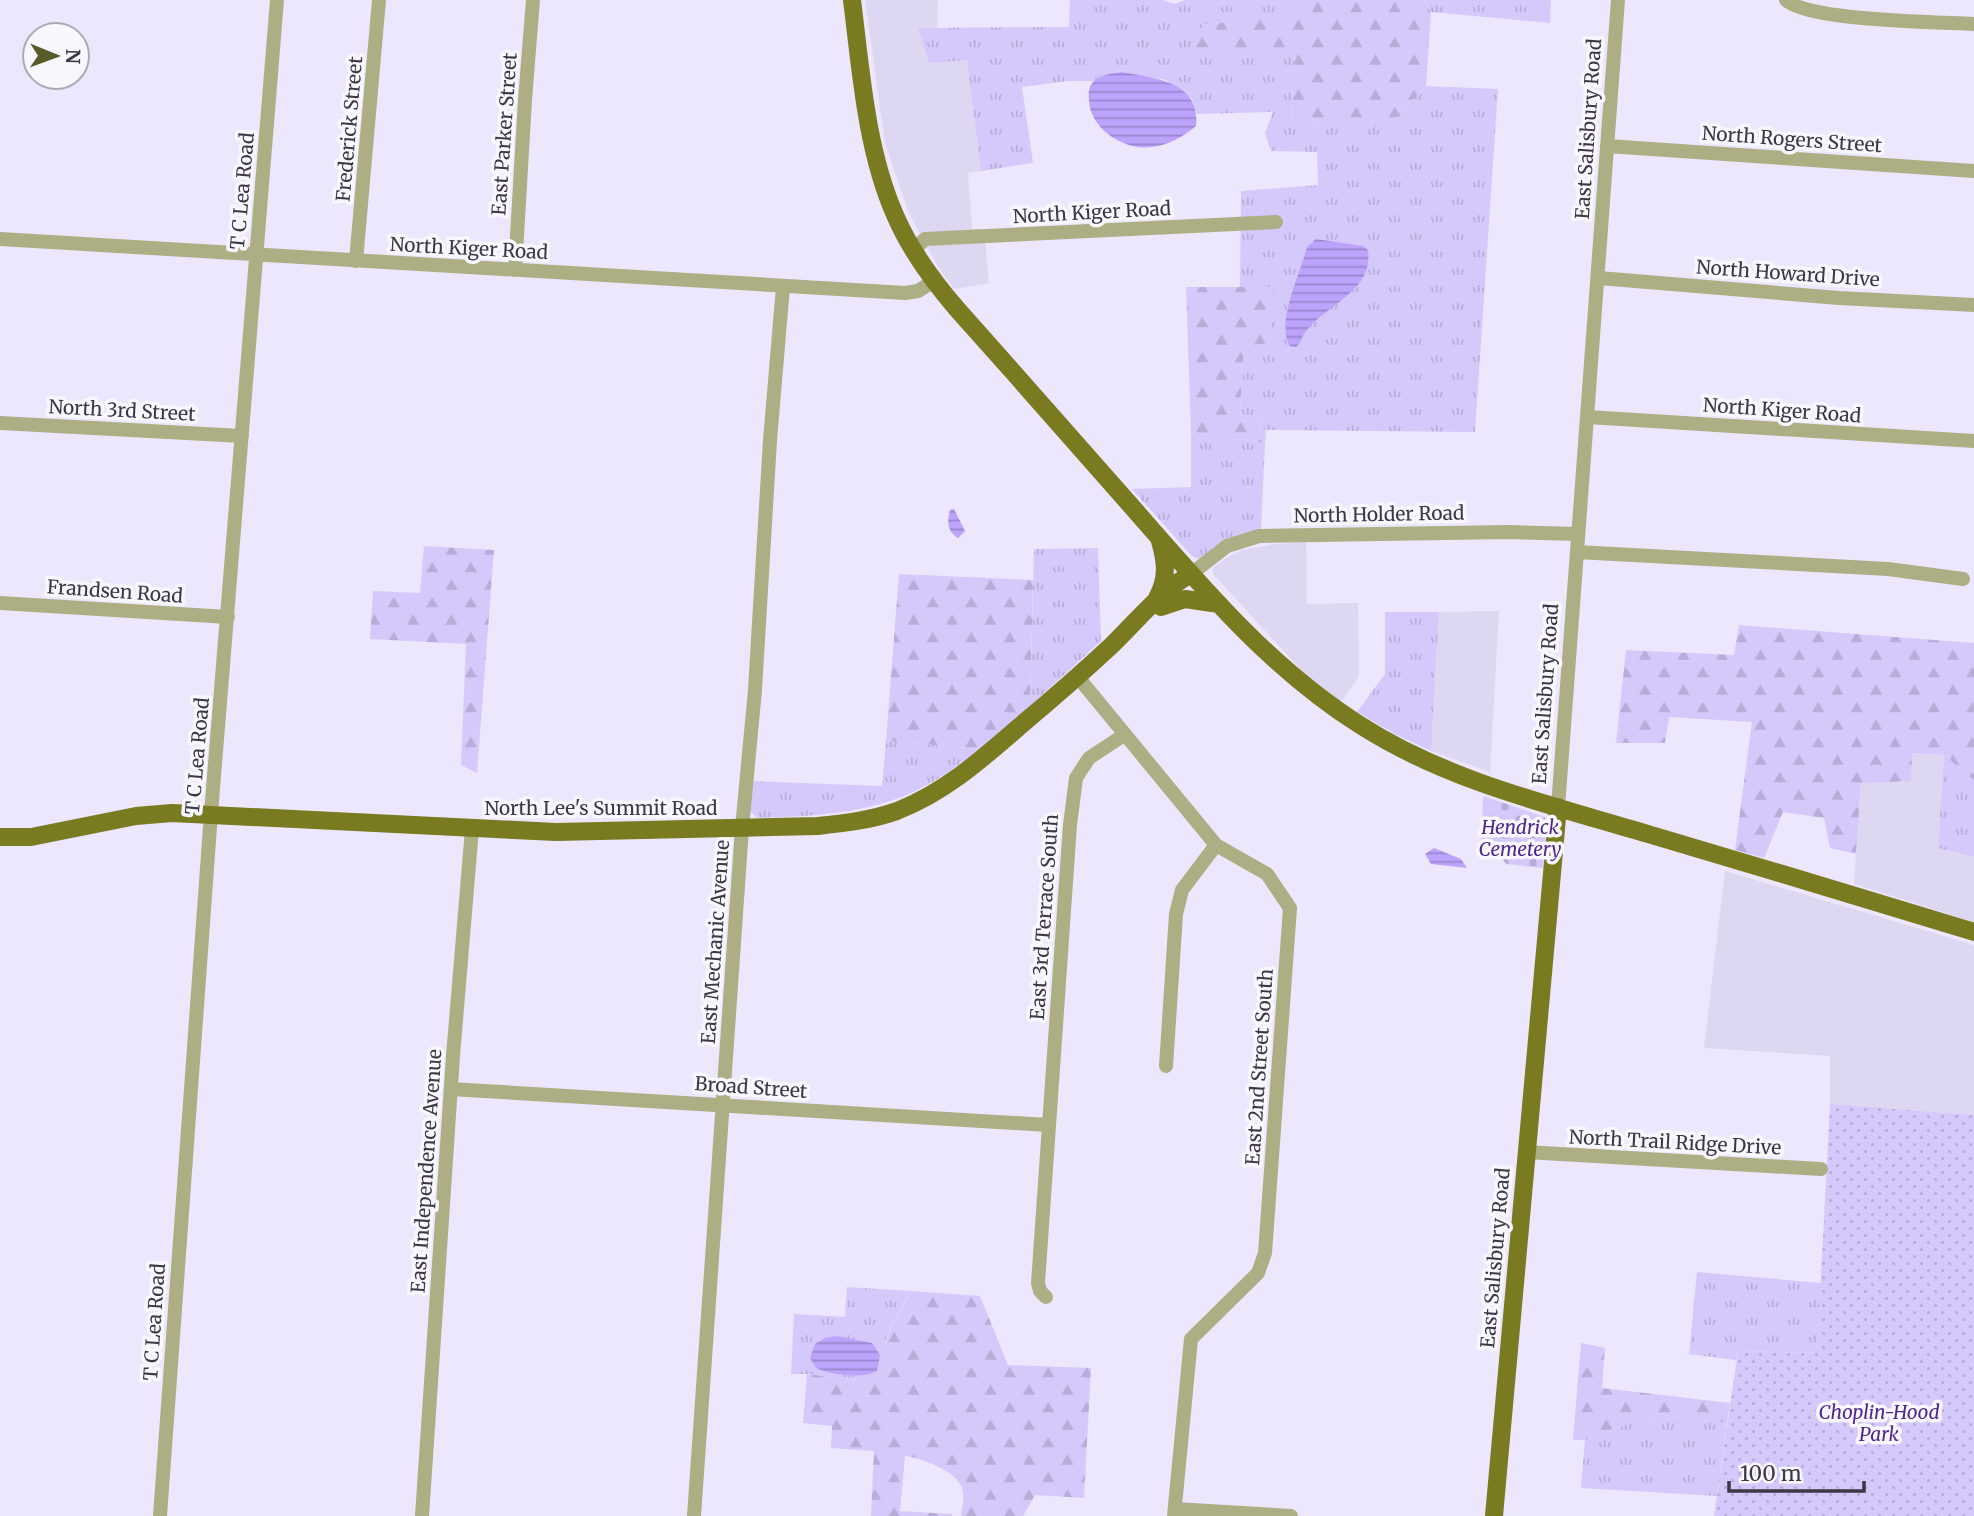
<svg xmlns="http://www.w3.org/2000/svg" width="1974" height="1516" font-family="Merriweather,serif">
	<style>
		.built { fill: #ded7f1 }
		.grass { fill: url(#grass-tufts) }
		.forest { fill: url(#forest-firs) }
		.cemetery { fill: url(#cemetery-stones) }
		.park { fill: url(#park-dots) }
		.water { fill: url(#water-rules) }
		.lines { fill: none; stroke-linecap: round; stroke-linejoin: round }
		.minor { stroke: #adae84; stroke-width: 14 }
		.major { stroke: #7a7a21; stroke-width: 18 }
		.labels { text-anchor: middle; stroke-width: 7; stroke-linejoin: round; paint-order: stroke }
		.street-label { font-size: 19px; fill: #3b3745; stroke: #f8f7fe }
		.park-label { font-size: 19px; font-style: italic; fill: #4f278c; stroke: #f8f7fe }
	</style>
	<defs>
		<pattern id="grass-tufts" width="24" height="20" patternUnits="userSpaceOnUse" patternTransform="scale(1.75)"><rect width="24" height="20" fill="#d5c9fb"/><path d="M3 7l-1-3M5 7V3M7 7l1-3M15 17l-1-3M17 17v-4M19 17l1-3" fill="none" stroke="#b8add8"/></pattern>
		<pattern id="forest-firs" width="22" height="20" patternUnits="userSpaceOnUse" patternTransform="scale(1.75)"><rect width="22" height="20" fill="#d5c9fb"/><path d="M5 1l3.5 6h-7zM16 11l3.5 6h-7z" fill="#b8add8"/></pattern>
		<pattern id="cemetery-stones" width="16" height="16" patternUnits="userSpaceOnUse" patternTransform="scale(1.75)"><rect width="16" height="16" fill="#d5c9fb"/><path d="M2 7V4a2 2 0 0 1 4 0v3zM10 15v-3a2 2 0 0 1 4 0v3z" fill="#b8add8"/></pattern>
		<pattern id="park-dots" width="8" height="8" patternUnits="userSpaceOnUse" patternTransform="scale(1.75)"><rect width="8" height="8" fill="#d5c9fb"/><path d="M2 2h.1M6 6h.1" fill="none" stroke="#b8add8" stroke-width="1.8" stroke-linecap="round"/></pattern>
		<pattern id="water-rules" width="6" height="5" patternUnits="userSpaceOnUse" patternTransform="scale(1.75)"><rect width="6" height="5" fill="#bca3fc"/><path d="M0 2.5h6" fill="none" stroke="#9a86ce"/></pattern>
	</defs>
	<rect width="100%" height="100%" fill="#ece7fd"/>
	<path class="built" d="M865,0h73l-1,28h-19l11,35 38,-4 14,112 -13,2 4,56h12l5,54 -35,6 -16,-22 -30,-56 -23,-68z
		M1306,542l1,62 51,-1 1,73 -18,26 -38,-30 -90,-98v-6l13,-10 16,-8 34,-6z
		M1499,611l-9,161 -59,-21 8,-139z
		M1911,753l33,2 -6,93 36,9v65l-120,-38 7,-102 50,-1z
		M1725,871l249,74v170l-144,-11v-48l-126,-8z"/>
	<path class="grass" d="M1070,0h93l11,4 11,-4h117v13l-99,12 92,26 -4,71 96,4 39,-40 72,3 -23,343 -209,-2 -26,-18 4,-67 31,-57 -35,-1 1,-96 77,-6 -1,-33 -46,-1 -6,-18 8,-21 -76,2 -5,-15 -26,-19 -22,-4 -23,-3 -18,2 -10,6h-25l-46,6 11,76 -52,8 -14,-111 -38,3 -11,-35 151,-1z
		M1424,0h127l-1,23 -119,-11z
		M1191,433l74,10 -4,88 -63,28 -7,-4 -59,-66 59,-2z
		M1098,548l3,93 -71,65 4,-157z
		M1385,612h54l-8,139 -36,-17 -38,-22 28,-38z
		M886,741l95,8c-18,12 -35,26 -54,36 -53,29 -110,31 -169,33l-8,-7 1,-30 131,5z
		M1944,755l30,25v77l-36,-9z
		M1697,1272l124,11 -4,70 -79,-2 -2,9 -47,-6z
		M847,1287l64,4c-7,14 -22,36 -25,50 -5,18 9,25 -10,41l-69,-8h-16l3,-60 51,3z
		M1655,1414l72,9 -10,73 -136,-8 4,-48z"/>
	<path class="forest" d="M1302,0h122l7,12 -5,74 -39,41 -96,-5 4,-71 -106,3 14,-29 98,-12z
		M1186,287h89l-6,56 -25,3 -4,66 26,18 -1,13 -74,-10z
		M424,546l70,4 -17,223 -16,-8 5,-121 -96,-5 3,-48 47,2z
		M899,574l134,6 -3,126 -49,43 -95,-8z
		M1739,625l235,18v137l-30,-25 -32,-2 -1,28 -50,2 -5,71 -26,-6 -6,-30 -41,-6 -19,46 -29,-8 17,-128 -83,-5 -4,26h-49l10,-93 108,5z
		M911,1291l69,5 28,69 83,3 -7,130 -49,-3 -12,21h-62c1,-8 4,-20 1,-28 -5,-17 -41,-30 -57,-32l-5,55 52,3v2h-81l3,-65 -43,-3 1,-22 -29,-3 4,-49 69,8c19,-16 5,-23 10,-41 4,-15 18,-35 25,-50z
		M1581,1343l24,5 -3,40 128,15 -3,20 -72,-9 -70,26h-12z"/>
	<path class="cemetery" d="M1483,796l62,21 2,7 -4,44 -37,-4 -8,-12 -17,-3z"/>
	<path class="park" d="M1830,1104l144,11v401h-260l24,-165 79,2z"/>
	<path class="water" d="M1121,72c33,6 80,9 75,54 -13,11 -28,19 -44,21 -28,4 -62,-18 -63,-47 -1,-7 0,-15 6,-20 7,-6 17,-6 26,-8z
		M1316,239l47,7 5,4c6,42 -44,55 -64,84 -3,5 -3,9 -8,13l-6,-1c-15,-22 11,-74 17,-99z
		M954,509l11,22 -7,7c-11,-6 -11,-17 -8,-28z
		M1434,848l27,11 6,9 -36,-4 -6,-10z
		M837,1336l35,7 8,12 -3,16c-15,8 -46,4 -61,-3l-6,-10 5,-14 10,-6z"/>
	<g class="lines">
		<path class="minor" d="M1786,0c23,21 151,22 188,24
			M1607,146l367,25
			M0,239l905,54 13,-2 16,-10
			M913,251l12,-12 351,-17
			M356,261l23,-261
			M515,270l10,-170 8,-100
			M1599,278l240,20 135,7
			M1588,417l386,24
			M0,423l242,13
			M1577,552l311,17 75,10
			M1191,574l36,-28 32,-10 249,-4 70,2
			M0,603l228,14
			M1077,676l139,169 51,29 23,34 -25,345 -7,20 -67,66 -17,177
			M1558,807l60,-807
			M1166,1066l10,-152 6,-24 34,-45
			M451,1089l597,36
			M1526,1152l295,17
			M1046,1297l-6,-6 -2,-8 32,-458 6,-47 13,-20 35,-23
			M1175,1509l116,7
			M160,1516l51,-703 66,-813
			M422,1516l31,-460 19,-227
			M694,1516l48,-688 13,-138 15,-250 13,-153"/>
		<path class="major" d="M852,0c9,71 14,149 43,215 15,35 37,65 62,94 59,66 118,133 176,199 70,80 137,160 227,217 87,56 191,80 288,109 109,32 217,65 326,98
			M1157,598c11,-20 9,-36 3,-57
			M1161,607l24,-8 34,5
			M0,837h31l105,-21 36,-3 384,19 262,-6c27,-3 54,-6 79,-15 48,-19 84,-51 123,-85 31,-26 62,-53 92,-81 26,-25 47,-53 79,-71
			M1494,1516l64,-709"/>
	</g>
	<g class="labels">
		<g class="street-label">
			<text transform="translate(349 129) rotate(-85)" y="7">Frederick Street</text>
			<text transform="translate(1588 129) rotate(-86)" y="7">East Salisbury Road</text>
			<text transform="translate(504 134) rotate(-86)" y="7">East Parker Street</text>
			<text transform="translate(1792 139) rotate(4)" y="7">North Rogers Street</text>
			<text transform="translate(242 191) rotate(-85)" y="7">T C Lea Road</text>
			<text transform="translate(1092 212) rotate(-3)" y="7">North Kiger Road</text>
			<text transform="translate(469 248) rotate(3)" y="7">North Kiger Road</text>
			<text transform="translate(1788 273) rotate(4)" y="7">North Howard Drive</text>
			<text transform="translate(122 410) rotate(3)" y="7">North 3rd Street</text>
			<text transform="translate(1782 410) rotate(4)" y="7">North Kiger Road</text>
			<text transform="translate(1379 514) rotate(-1)" y="7">North Holder Road</text>
			<text transform="translate(115 591) rotate(4)" y="7">Frandsen Road</text>
			<text transform="translate(1545 694) rotate(-86)" y="7">East Salisbury Road</text>
			<text transform="translate(197 756) rotate(-85)" y="7">T C Lea Road</text>
			<text x="601" y="815">North Lee's Summit Road</text>
			<text transform="translate(1044 917) rotate(-86)" y="7">East 3rd Terrace South</text>
			<text transform="translate(715 942) rotate(-86)" y="7">East Mechanic Avenue</text>
			<text transform="translate(1259 1067) rotate(-86)" y="7">East 2nd Street South</text>
			<text transform="translate(751 1087) rotate(4)" y="7">Broad Street</text>
			<text transform="translate(1675 1142) rotate(3)" y="7">North Trail Ridge Drive</text>
			<text transform="translate(426 1171) rotate(-86)" y="7">East Independence Avenue</text>
			<text transform="translate(1495 1258) rotate(-85)" y="7">East Salisbury Road</text>
			<text transform="translate(154 1322) rotate(-86)" y="7">T C Lea Road</text>
		</g>
		<g class="park-label">
			<text x="1520" y="834">Hendrick<tspan x="1520" dy="22">Cemetery</tspan></text>
			<text x="1879" y="1419">Choplin-Hood<tspan x="1879" dy="22">Park</tspan></text>
		</g>
	</g>
	<g transform="translate(56 56) rotate(91)"><circle r="33" fill="#f8f7fe" stroke="#acaab4" stroke-width="2"/>
	<path d="M0-5L12 26L0 18L-12 26Z" fill="#5a5a27"/>
	<text y="-10" font-size="19" font-weight="bold" text-anchor="middle" fill="#3b3745">N</text>
	</g>
	<path d="M1729 1481v10h135v-10" fill="none" stroke="#3b3745" stroke-width="3.5"/>
	<text x="1740" y="1481" font-size="21" fill="#3b3745" stroke="#f8f7fe" stroke-width="5" paint-order="stroke">100 m</text>
</svg>
